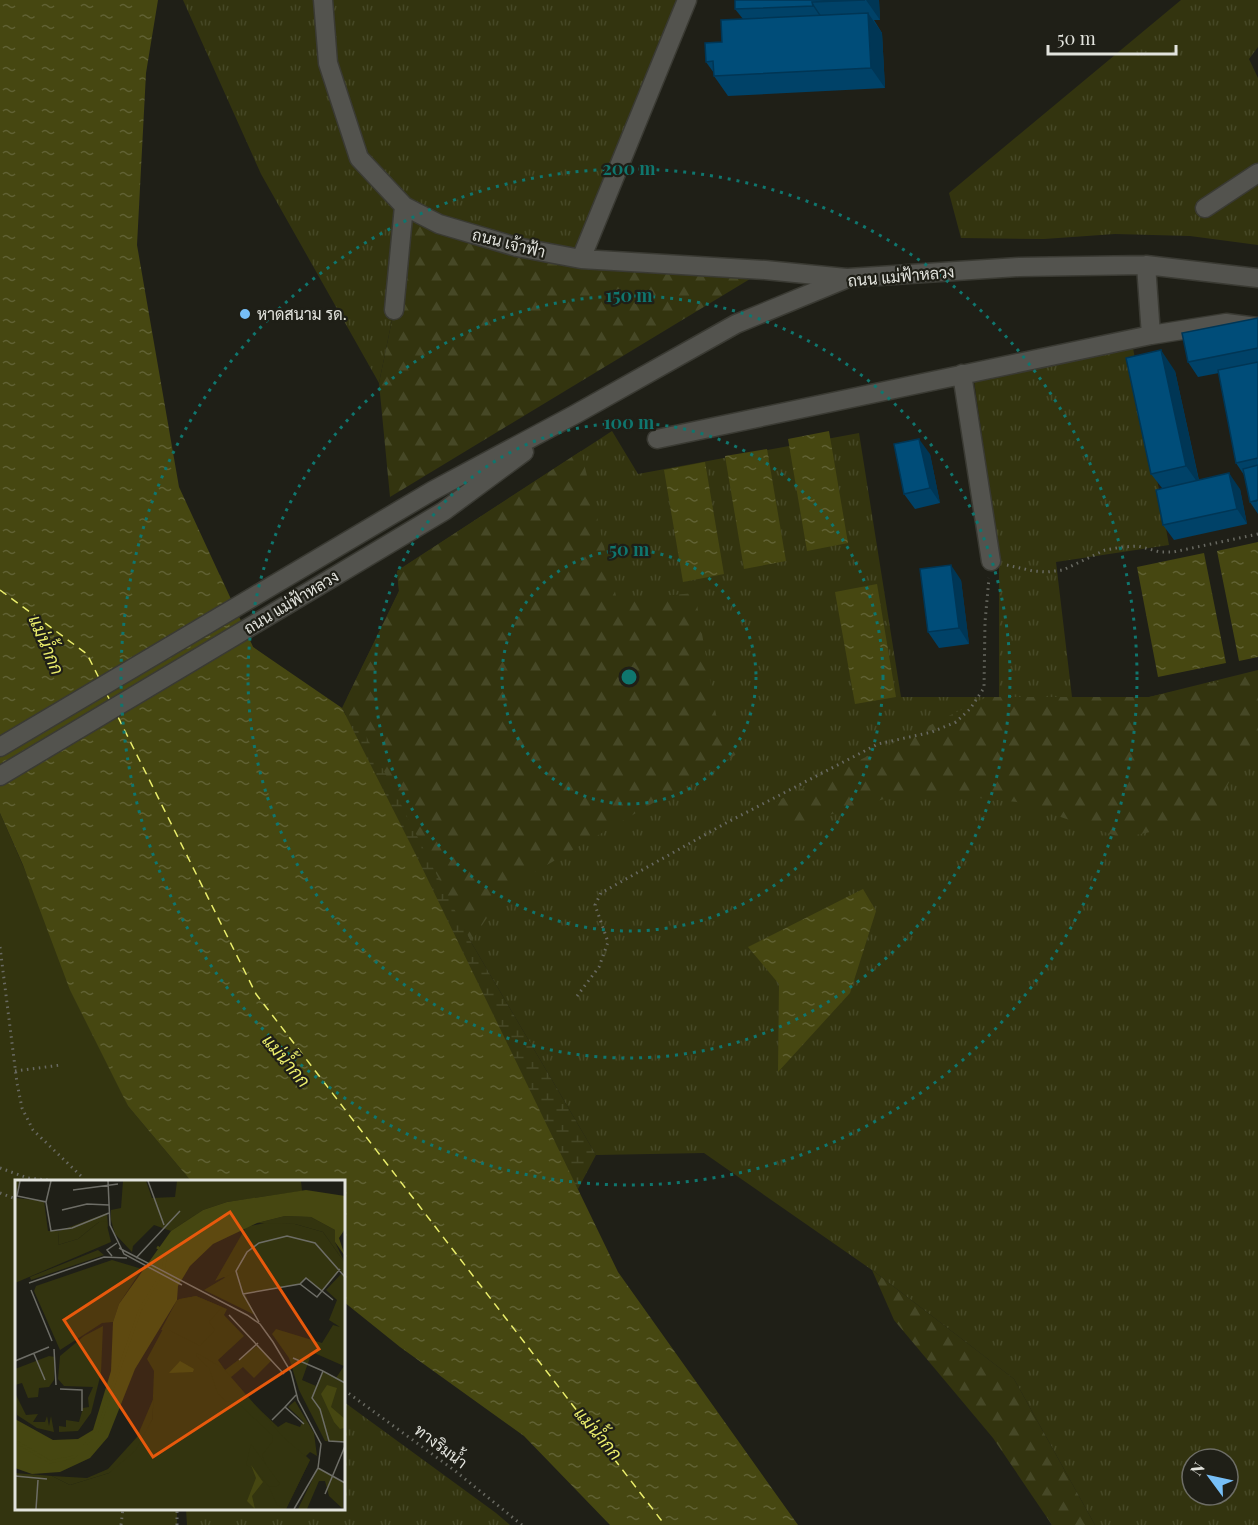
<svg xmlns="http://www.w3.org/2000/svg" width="1258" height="1525" font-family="'Playfair Display',Sarabun,serif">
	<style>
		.grass { fill: url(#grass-tufts); fill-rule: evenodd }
		.forest { fill: url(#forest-firs) }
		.wetland { fill: url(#wetland-marsh) }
		.park { fill: #33340f }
		.water { fill: url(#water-ripples) }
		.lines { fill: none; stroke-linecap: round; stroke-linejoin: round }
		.ferry { stroke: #eaed6b; stroke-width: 1.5; stroke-dasharray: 8 6; stroke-linecap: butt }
		.minor-casing { stroke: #3a3a33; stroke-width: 21 }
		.path { stroke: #686961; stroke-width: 3; stroke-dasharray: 1.5 4.5; stroke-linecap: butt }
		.minor { stroke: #53534e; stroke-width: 18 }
		.wall { fill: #004268 }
		.shaded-wall { fill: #003655 }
		.building { fill: #004d79; stroke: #003655; stroke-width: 1.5 }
		.ring { fill: none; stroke: #0f766e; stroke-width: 3; stroke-dasharray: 3 6 }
		.poi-dot { fill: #77bff7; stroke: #1f1f17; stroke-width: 2 }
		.labels { text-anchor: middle; stroke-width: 4.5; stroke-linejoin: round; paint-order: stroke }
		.street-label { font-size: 16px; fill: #e2e3dd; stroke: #1f1f17 }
		.poi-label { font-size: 16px; fill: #e2e3dd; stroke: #1f1f17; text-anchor: start }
		.water-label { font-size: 18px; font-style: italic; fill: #eaed6b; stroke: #1f1f17 }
		.inset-river { fill: none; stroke: #464711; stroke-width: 3 }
		.inset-road { fill: none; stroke: #6d6d66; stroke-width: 1.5 }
		.view { fill: #e8590c; fill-opacity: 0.15; stroke: #e8590c; stroke-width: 3 }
		.inset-edge { fill: none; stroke: #e2e3dd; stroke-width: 3 }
		.centre { fill: #0f766e; stroke: #1f1f17; stroke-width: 3 }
		.ring-label { font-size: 18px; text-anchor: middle; font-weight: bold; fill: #0f766e; stroke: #1f1f17; stroke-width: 4.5; stroke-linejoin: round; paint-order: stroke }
	</style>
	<defs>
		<pattern id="grass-tufts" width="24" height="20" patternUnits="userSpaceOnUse" patternTransform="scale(1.5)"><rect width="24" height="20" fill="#33340f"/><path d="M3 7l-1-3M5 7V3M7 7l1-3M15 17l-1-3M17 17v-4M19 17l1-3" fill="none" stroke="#464826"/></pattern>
		<pattern id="forest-firs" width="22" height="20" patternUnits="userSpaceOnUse" patternTransform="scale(1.5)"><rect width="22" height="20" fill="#33340f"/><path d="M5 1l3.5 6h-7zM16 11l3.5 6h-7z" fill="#464826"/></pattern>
		<pattern id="wetland-marsh" width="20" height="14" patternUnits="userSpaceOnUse" patternTransform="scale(1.5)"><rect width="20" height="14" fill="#33340f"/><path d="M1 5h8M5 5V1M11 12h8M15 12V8" fill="none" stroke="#464826"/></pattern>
		<pattern id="water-ripples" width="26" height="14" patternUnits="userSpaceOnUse" patternTransform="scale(1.5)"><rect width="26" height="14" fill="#464711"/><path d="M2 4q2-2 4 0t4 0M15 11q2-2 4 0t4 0" fill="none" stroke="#606133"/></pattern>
	</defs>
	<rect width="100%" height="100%" fill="#1f1f17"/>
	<path class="grass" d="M183,0h504l-106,259 -187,51 -15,73 -118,-209z
		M1181,0h77v47l-9,12 9,19v167l-68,-9 -75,-2 -71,5 -83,-1 -12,-45z
		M1133,348l36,197 -113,17 16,135h77l109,-27v855h-163l-81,-146 -142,-109 -168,-117 -108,2 -125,-213 -124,-244 52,-107 -2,-20 215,-140 26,43 221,-41 42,264h98v-144l-25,-172zM1192,1459h36v36h-36z
		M344,1402l152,111 14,12h-323l-1,-16 158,-1z"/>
	<path class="forest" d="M404,206l113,41 248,23 -375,227 -11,-114 15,-73z
		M581,451l36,149 78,-7 21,122 21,39 -231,135 -35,53 -129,-234 57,-117 -2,-20z
		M1258,673v73l-17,5 -26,67 -93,20 -105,-36 -105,-11 -125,36 -20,-21 220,-109h162z
		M872,1270l142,109 81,146h-43l-59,-87 -99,-118z"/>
	<path class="wetland" d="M220,575l33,72 108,79 110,216 125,213 -18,34 -65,-104 -331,-497z"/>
	<path class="park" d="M0,813l128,293 63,75 -175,1v326l161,1v16h-177z"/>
	<path class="water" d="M0,0h158l-12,73 -9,172 42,242 74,160 89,61 71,141 205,423 180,253h-188l-86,-89 -124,-89 -56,-45v-120l-153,-1 -63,-75 -58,-116 -47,-125 -23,-52z
		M829,431l19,112 -41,8 -19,-112z
		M767,449l19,112 -42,8 -19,-113z
		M705,462l19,112 -41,8 -19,-112z
		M1258,542v115l-19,4 -22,-110z
		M1204,553l22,110 -68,14 -21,-110z
		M877,584l19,113 -41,7 -20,-112z
		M863,889l13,22 -26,82 -72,79 1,-88 -31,-37z"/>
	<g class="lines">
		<path class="ferry" d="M0,590l87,64 12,24
			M106,693l5,9
			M118,717l138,277 409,531"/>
		<defs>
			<path id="minor" d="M323,0l5,63 31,95 45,48 35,18 78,23 64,12 184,11 81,8
				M1205,208l53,-35
				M581,259l106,-259
				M1146,265l5,70
				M394,310l10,-104
				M962,374l29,187
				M657,439l494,-104 75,-12 32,4
				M0,747l432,-256 142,-76 162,-91 112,-46 171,-11 127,-2 112,13
				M0,776l444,-265 80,-59"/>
		</defs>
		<use href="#minor" class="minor-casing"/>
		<path class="path" d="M1007,565l26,6 14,1 16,-2 42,-20 17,-3 16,-1 22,6h13l85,-18
			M0,947l17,136 5,25 11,22 49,47 1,5
			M577,996l22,-29 9,-25 -13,-37 6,-12 125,-70 152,-79 54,-12 24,-10 14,-13 14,-21 1,-66 4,-44
			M15,1071l46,-6
			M0,1168l28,10 40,4
			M0,1193l16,6
			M344,1390l110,80 68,55
			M121,1525l2,-17
			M177,1525v-17"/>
		<use href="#minor" class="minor"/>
	</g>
	<path class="wall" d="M735,0h144l1,20h-6l8,13 3,55 -157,8 -14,-20v-3l-8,-11 37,-43 -8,-10z
		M1258,318v182l-14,-25 -8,-12 -17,-90 -21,4 -10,-15z
		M1175,371l24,109 41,9 7,35 -73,16 -11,-15 -1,-37 -11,-14z
		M930,454l10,49 -25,6 -11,-15z
		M1258,501v13l-8,-12z
		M961,580l8,64 -30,4 -11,-16z"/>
	<path class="shaded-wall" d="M866,0h13l1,20z
		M812,2l14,21 1,4 -14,-21z
		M868,13l14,20 3,55 -14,-20z
		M1161,350l14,21 25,115 -14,-20z
		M919,439l11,15 10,49 -10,-15z
		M1229,473l11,16 7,35 -10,-15z
		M951,565l10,15 8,64 -10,-16z"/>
	<path class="building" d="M735,0h130l-53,2 1,4 -78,3z
		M868,13l3,55 -157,8 -1,-15 -7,1 -1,-19 17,-1 -1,-22z
		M1258,318v30l-70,14 -6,-29z
		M1161,350l25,116 -35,8 -25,-116z
		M1258,362v96l-22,5 -18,-93z
		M919,439l11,49 -26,6 -10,-50z
		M1258,465v35l-8,2 -7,-33z
		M1229,473l8,36 -74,16 -7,-35z
		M951,565l8,63 -31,4 -8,-63z"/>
	<g class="ring">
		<circle cx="629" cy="677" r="127"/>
		<circle cx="629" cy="677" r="254"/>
		<circle cx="629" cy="677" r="381"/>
		<circle cx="629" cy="677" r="508"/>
	</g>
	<circle class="poi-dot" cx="245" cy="314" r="6"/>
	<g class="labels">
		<g class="street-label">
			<text transform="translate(509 243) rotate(14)" y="6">ถนน เจ้าฟ้า</text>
			<text transform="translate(901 276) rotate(-5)" y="6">ถนน แม่ฟ้าหลวง</text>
			<text transform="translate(291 602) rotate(-31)" y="6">ถนน แม่ฟ้าหลวง</text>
			<text transform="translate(441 1446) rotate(37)" y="6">ทางริมน้ำ</text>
		</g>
		<g class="poi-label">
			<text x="257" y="320">หาดสนาม รด.</text>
		</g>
		<g class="water-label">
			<text transform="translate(46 645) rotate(67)" y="6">แม่น้ำกก</text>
			<text transform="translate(286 1061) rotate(50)" y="6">แม่น้ำกก</text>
			<text transform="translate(598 1434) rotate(50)" y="6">แม่น้ำกก</text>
		</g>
	</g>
	<g transform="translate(15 1180)">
		<rect width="330" height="330" fill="#1f1f17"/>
		<path d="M108,1h23l6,17 23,-1 2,-16h124l1,10 -75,11 -24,8 -32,21 -17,-6 -21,21 -1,6 -17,-18 -4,-14v-10l10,-2zM92,33l1,14 -9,-5 -21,17 -20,6 1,-14zM254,42l26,2 28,8 22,31v179l-20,-1 -26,-51 -10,-32 -17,-24 4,-5 46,14 11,-18 7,2 -11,-7 8,-20 -11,-10 16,-17 -2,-3 -18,21 -16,-13 -6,6 -57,10 -19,-17 -9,4 31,-54zM297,172l32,14 -8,12 -13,-7 -7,15 -14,-6zM83,70l6,5 -73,25 -1,-3zM181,116l31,13 -3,6 20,21 -26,24 7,10 33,-25 14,15 -18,18 -11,-11 -13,11 6,9 42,40 8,-5 14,5 3,-6 -15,-14 7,-6 19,32 3,23 -7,-4 -4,4 4,4 -24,49h-271v-36l37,3 18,9 39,-12 43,-53 2,-49 -7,-12 32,-60zM88,146l-2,47 -10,40 -13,18 -19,1v-6l7,1v-7l13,2 4,-14 6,-1 -1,-9 5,-11 -29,-1 -6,-7 2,-23 24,-20zM34,176l6,1 -1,23 -5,7 -10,1 -1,9 -10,1 -6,-15 -7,2v-16zM0,213l11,22 12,-1 -5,8h12l2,-6 2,10 2,-10 3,16 -17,-4 -20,-13z" fill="#33340f" fill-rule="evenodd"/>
		<path d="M0,1h4l-3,17 28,3 4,30h11l-1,14 20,-6 21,-17 7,-1 5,21 -96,41zM221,91l1,6 18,38 -51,-25zM181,116l26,11 -13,15 6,8 -15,16 -31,-16h-8l16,-30zM182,173l27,16 59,68 27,23 -24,49 -9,-4 -8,-18 11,-4 -10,-8 -8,-20 11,-14 -1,-6 -36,-34 -9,1 -9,-8 -9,-26 -13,-12zM139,217l-2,23 -17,31 -26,22 -39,12 -18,-9 35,2 21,-9 29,-32zM303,288l25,14v27l-14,-13 -4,-15h-6l-12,28h-9z" fill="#33340f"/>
		<path d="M270,36l26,1 24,13v12l10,21 -22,-31 -28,-8 -38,-1zM236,264l29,40 -3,2 -8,1 -13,-17 -10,-5z" fill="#33340f"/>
		<path d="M97,80l30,9 -23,35 -6,18 -11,1 -42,27 -26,-59 2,-5z" fill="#33340f"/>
		<path d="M291,10l39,6v33l-6,9 6,18 -10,-14v-12l-24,-13 -26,-1 -28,7 -44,21 -23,22 -12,20 -1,14 -42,69 -27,68 -18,21 -30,14 -28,2 -17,-6v-49l38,21 25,-1 15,-9 18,-59 2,-49 6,-18 52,-73 32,-21 24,-8zM165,181l14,8 -1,3 -24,1zM312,205l10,3 -6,19 14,12 -1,9 -4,1 -6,-7 -13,-28zM236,285l12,17 -11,14 3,13 -8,-8 9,-23z" fill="#464711"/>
		<path class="inset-river" d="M142,67l9,6 -3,18M0,261l35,21 24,-5 23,-25 43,-122 21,-35"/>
		<path class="inset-road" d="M5,1l-3,15 29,6 5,29 21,-3 37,-15M93,1l2,44 14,29 58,31M133,1l16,44M58,10l45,-6M31,22l5,-21M47,30l25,-6 22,1M104,68l128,67 13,9 13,18 18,30 7,28 23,44 -3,24 -24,41M97,76l-5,-6 10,-7M121,78l44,-47M14,103l75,-26 23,1M285,104l17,13 23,-28M16,110l21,51M228,114l57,-10 6,-6 27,22M214,135l55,59M244,142l-16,-28 -7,-23 11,-19 12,-9 28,-7 28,7 30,34M39,169l2,36M19,174l11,26M278,178l30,13M224,180l19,-17M0,181l34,-14M330,203l-22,-12 -11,27 8,11 9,32 16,1M45,209l22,1v21M281,215l-11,12 19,17M257,240l13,-13M303,288l27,15M0,296l32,3M310,314l20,-48M21,329l2,-29"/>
		<path class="view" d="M215,32l89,137 -166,108 -89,-137z"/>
		<rect width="330" height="330" class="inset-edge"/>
	</g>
	<circle cx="629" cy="677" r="9" class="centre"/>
	<g class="ring-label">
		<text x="629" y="175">200 m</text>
		<text x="629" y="302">150 m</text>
		<text x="629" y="429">100 m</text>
		<text x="629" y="556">50 m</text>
	</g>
	<g transform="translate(1210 1477) rotate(303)"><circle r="28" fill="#1f1f17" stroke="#6d6d66" stroke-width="1.5"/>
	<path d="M0-4.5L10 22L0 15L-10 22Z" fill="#77bff7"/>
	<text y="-9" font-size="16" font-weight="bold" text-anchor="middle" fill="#e2e3dd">N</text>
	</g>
	<path d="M1048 45v9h128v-9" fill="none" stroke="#e2e3dd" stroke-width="3"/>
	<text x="1057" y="45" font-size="18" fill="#e2e3dd" stroke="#1f1f17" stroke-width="4.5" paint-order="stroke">50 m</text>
</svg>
